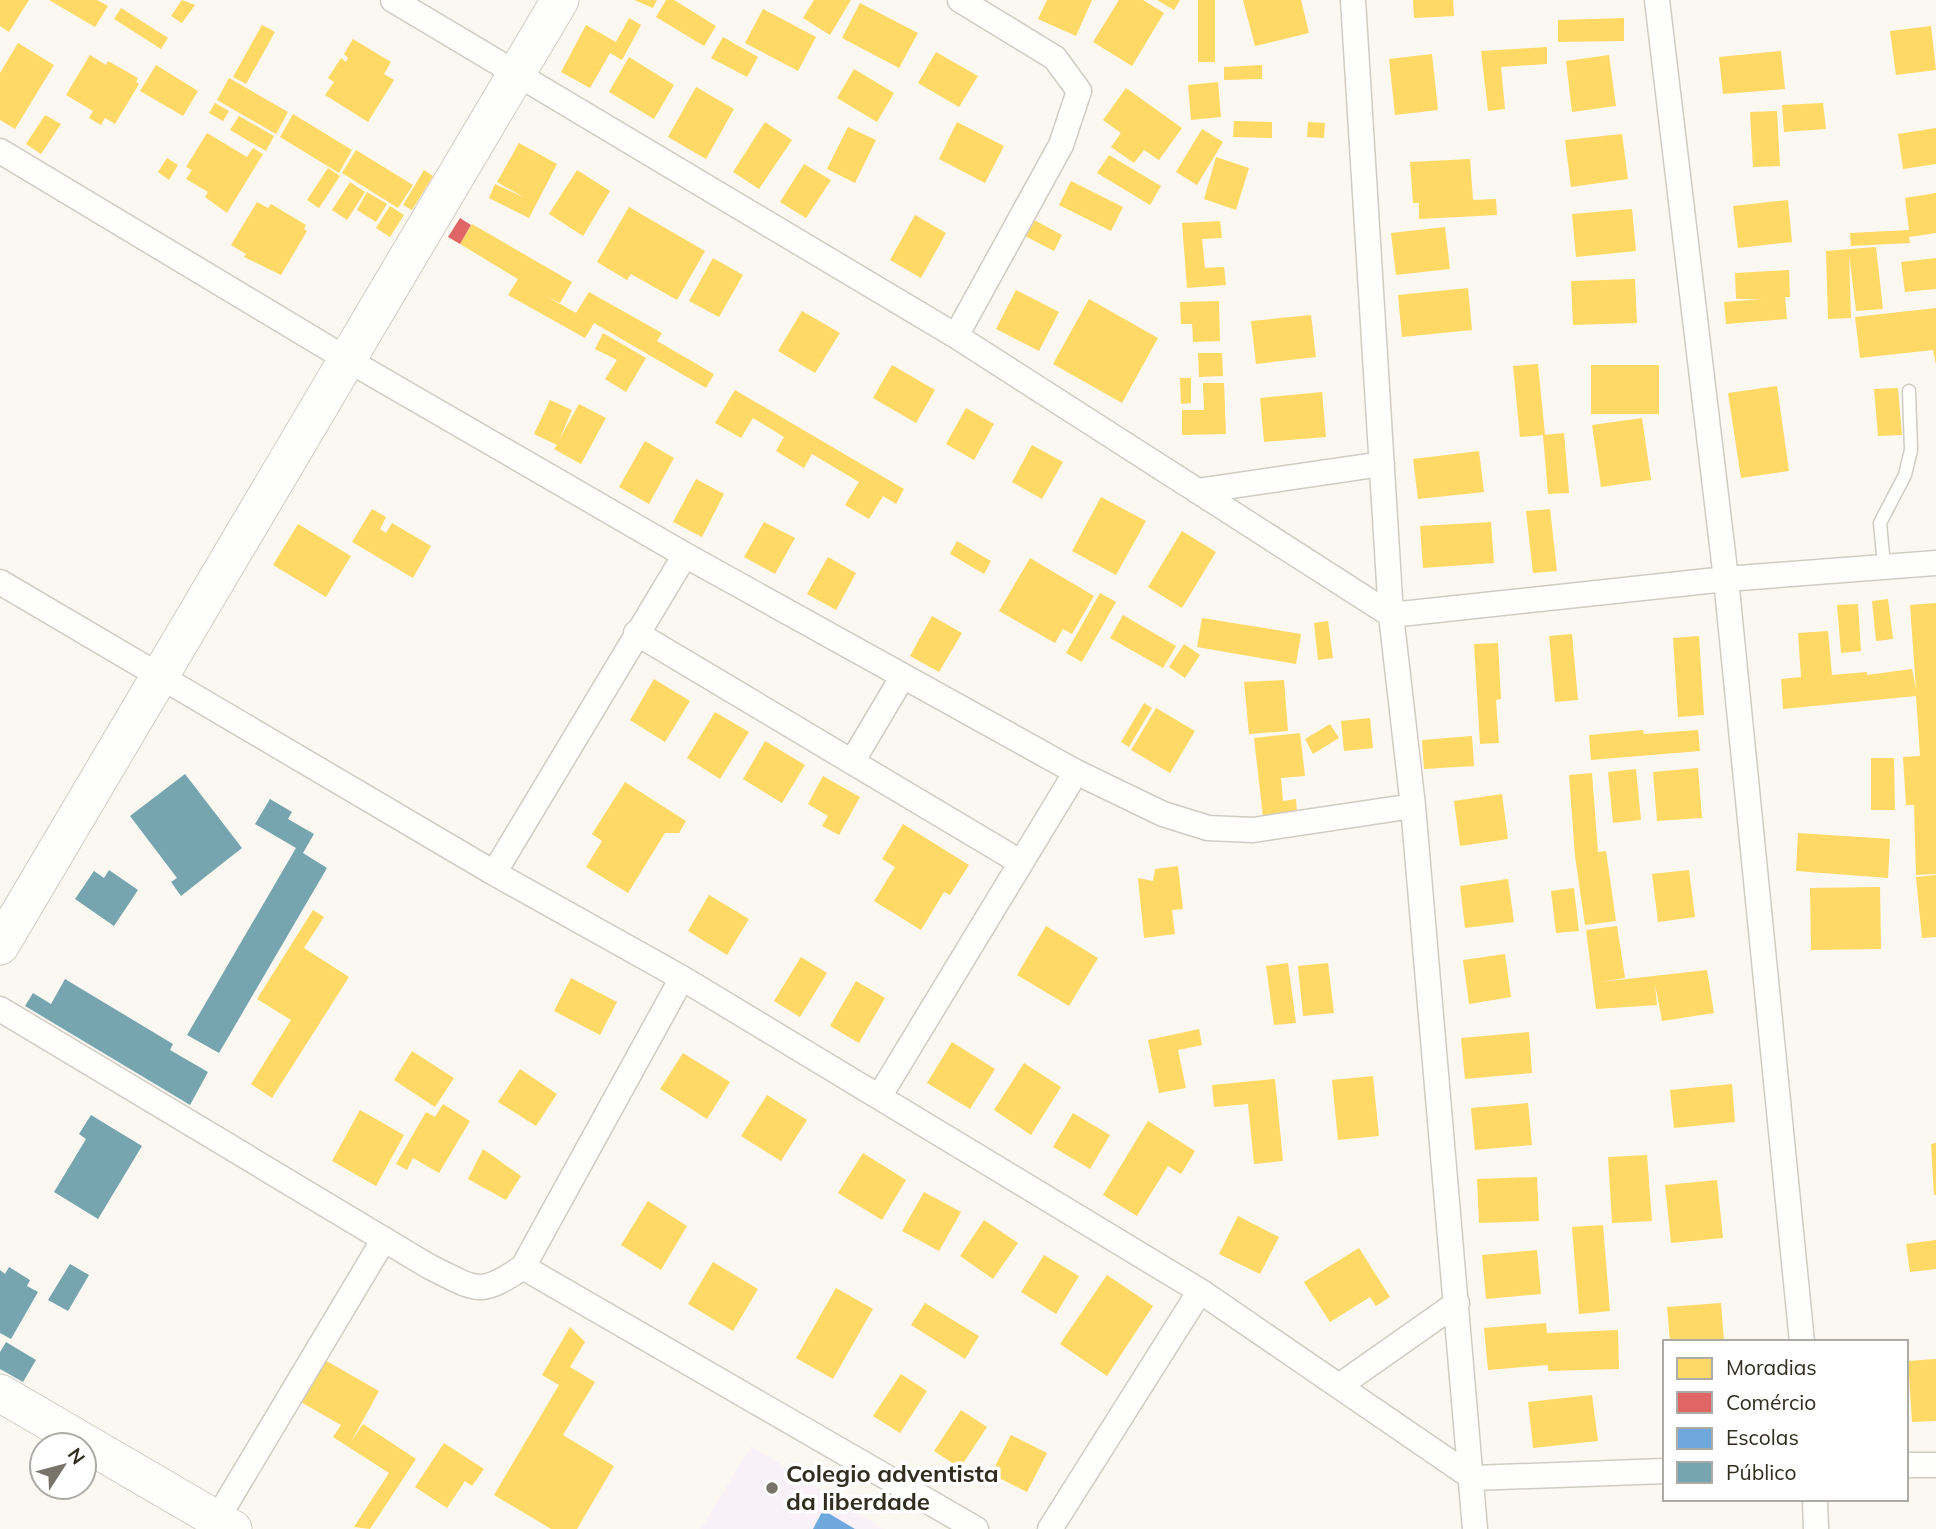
<svg xmlns="http://www.w3.org/2000/svg" width="1936" height="1529" font-family="Mulish,sans-serif">
	<style>
		.education { fill: #faf0f8 }
		.homes { fill: #ffd966 }
		.shops { fill: #e06666 }
		.schools { fill: #6fa8dc }
		.public { fill: #76a5af }
		.lines { fill: none; stroke-linecap: round; stroke-linejoin: round }
		.lane-casing { stroke: #d0ccc3; stroke-width: 15 }
		.street-casing { stroke: #d0ccc3; stroke-width: 27 }
		.secondary-casing { stroke: #d0ccc3; stroke-width: 39 }
		.lane { stroke: #fefefd; stroke-width: 12 }
		.street { stroke: #fefefd; stroke-width: 24 }
		.secondary { stroke: #fefefd; stroke-width: 37 }
		.poi-dot { fill: #78746a; stroke: #fff; stroke-width: 2.5 }
		.labels { text-anchor: middle; stroke-width: 7; stroke-linejoin: round; paint-order: stroke }
		.poi-label { font-size: 24px; font-weight: bold; fill: #322d21; stroke: #fff; text-anchor: start }
	</style>
	<rect width="100%" height="100%" fill="#fbf8f1"/>
	<path class="education" d="M751,1446l133,83h-183z"/>
	<path class="homes" d="M0,0h29l-20,32 -9,-6z
		M49,0h48l11,6 -13,21z
		M182,0l13,5 -13,18 -11,-7z
		M634,0h23l-4,8z
		M666,0h8l42,26 -12,20 -48,-29z
		M814,0h37l-21,35 -27,-17z
		M1047,0h45l-16,36 -38,-17z
		M1119,0h24l21,13 -32,53 -39,-24z
		M1157,0h23l-6,10z
		M1198,0h17v62h-17z
		M1243,0h58l8,33 -54,13z
		M1413,0h40l1,16 -40,2z
		M860,3l58,30 -19,35 -57,-30z
		M121,8l47,30 -7,11 -47,-30z
		M763,9l53,28 -18,34 -53,-28z
		M629,18l12,7 -19,35 -12,-7 -20,35 -29,-16 25,-47 30,17z
		M1624,18v23l-66,1v-22z
		M262,25l13,7 -29,52 -13,-7z
		M1931,26l5,44 -40,5 -6,-44z
		M723,37l35,20 -11,20 -36,-19z
		M353,39l38,23 -7,12 10,6 -26,42 -43,-27 9,-13 -6,-4 13,-20 5,4 2,-4 -4,-4z
		M18,43l36,22 -39,64 -15,-9v-47z
		M1547,47v17l-46,3 4,42 -17,2 -7,-60z
		M1781,51l4,38 -62,5 -4,-37z
		M936,52l42,24 -19,31 -41,-24z
		M1432,54l6,56 -43,5 -6,-56z
		M90,55l16,10 2,-4 30,17 -2,4 3,2 -24,40 -10,-6 -4,7 -12,-7 4,-7 -27,-16z
		M1609,55l7,51 -44,6 -6,-51z
		M629,57l45,28 -20,34 -45,-27z
		M156,65l42,26 -15,25 -43,-25z
		M1262,65v14l-38,1v-13z
		M854,69l40,24 -17,29 -40,-24z
		M229,78l59,34 -12,22 -59,-34z
		M1218,82l3,35 -30,3 -3,-35z
		M696,87l38,22 -28,50 -38,-22z
		M1126,88l56,40 -23,32 -15,-10 -10,13 -23,-16 10,-14 -18,-13z
		M215,103l14,8 -6,10 -14,-8z
		M1823,103l3,26 -42,3 -2,-27z
		M1777,111l3,55 -27,1 -3,-55z
		M293,114l59,36 -13,23 -59,-36z
		M45,115l16,9 -20,30 -15,-10z
		M239,116l35,20 -8,15 -36,-21z
		M1234,121l38,1v16l-39,-1z
		M765,122l27,18 -33,49 -26,-17z
		M957,122l47,24 -19,37 -46,-24z
		M1308,122l17,1 -1,15 -17,-1z
		M848,127l28,13 -21,43 -28,-14z
		M1936,128v36l-33,5 -5,-35z
		M1202,129l21,13 -26,43 -21,-13z
		M207,133l40,24 6,-9 10,6 -36,59 -22,-16 3,-5 -22,-13 6,-9 -6,-3z
		M1622,134l6,45 -57,8 -6,-47z
		M519,143l38,21 -28,54 -40,-20 6,-14 30,14 -28,-16z
		M356,150l57,35 -15,23 -56,-35z
		M1109,155l52,31 -11,19 -53,-32z
		M1216,157l33,11 -13,42 -32,-11z
		M167,158l11,7 -9,15 -11,-8z
		M1470,159l3,41 23,-1 1,16 -78,4v-16h-6l-3,-41z
		M804,164l27,16 -25,38 -26,-16z
		M328,168l12,8 -21,32 -12,-8z
		M424,170l9,6 -21,34 -9,-5z
		M577,170l33,21 -27,45 -34,-22z
		M1071,181l52,26 -12,24 -52,-26z
		M350,182l15,10 -18,28 -15,-10z
		M367,192l20,12 -11,18 -19,-12z
		M1936,193v40l-27,4 1,6 -59,3 -1,-13 59,-3 -4,-32z
		M1788,200l4,42 -54,6 -5,-42z
		M257,202l11,6 3,-4 35,21 -2,4 3,2 -26,44 -37,-18 2,-3 -15,-9z
		M390,206l14,9 -14,22 -14,-9z
		M629,207l76,44 -28,49 -46,-26 -4,6 -30,-18z
		M1632,209l4,42 -60,6 -4,-43z
		M915,215l31,18 -25,45 -31,-18z
		M1034,220l28,15 -8,16 -29,-15z
		M1220,221l2,17 -20,1 3,29 19,-1 2,18 -39,3 -5,-65z
		M472,224l100,58 -12,21 -15,-7 17,9 14,8 13,-21 73,41 -5,8 57,33 -8,14 -112,-65 -9,15 -77,-43 10,-16 -58,-35z
		M1445,227l5,42 -54,6 -5,-42z
		M1876,247l7,62 -27,2 -7,-57 2,64 -23,1 -2,-68z
		M713,258l30,17 -24,42 -30,-16z
		M1936,258v31l-31,3 -4,-30z
		M1789,270l1,27h-5l2,22 -61,5 -2,-22 38,-3h-26l-1,-26z
		M1635,279l2,44 -64,2 -2,-44z
		M1468,288l4,42 -70,7 -4,-42z
		M1016,290l43,22 -20,39 -43,-22z
		M1089,299l69,39 -36,65 -69,-39z
		M1219,301l1,40 -27,1 -1,-18h-11l-1,-22z
		M1936,308v57l-3,-15 -73,8 -5,-41z
		M802,311l38,22 -25,40 -37,-22z
		M1311,315l5,42 -60,7 -5,-43z
		M603,333l43,25 -20,34 -21,-13 12,-19 -22,-11z
		M1198,353h24l1,23 -24,1z
		M1538,364l7,71 -25,2 -7,-71z
		M892,365l43,25 -19,33 -43,-25z
		M1591,365h68v49h-68z
		M1180,378h11v25l-10,1z
		M1203,383h21l2,51 -44,1v-25h22z
		M1777,386l12,85 -48,7 -13,-85z
		M1898,388l4,47 -24,1 -4,-47z
		M735,390l169,99 -8,15 -13,-8 -14,23 -24,-14 14,-23 -47,-28 -8,14 -28,-17 8,-14 -31,-19 -12,20 -26,-15z
		M1322,392l4,45 -62,5 -4,-44z
		M550,400l22,10 -13,30 20,-36 27,14 -25,46 -27,-15 3,-4 -23,-11z
		M966,408l28,16 -20,36 -28,-16z
		M1642,418l9,62 -50,7 -9,-62z
		M1564,433l5,60 -21,1 -5,-59z
		M645,441l29,17 -25,46 -30,-17z
		M1032,445l31,17 -21,37 -30,-17z
		M1479,451l5,41 -66,7 -5,-40z
		M696,479l28,15 -22,43 -29,-15z
		M1101,497l45,24 -30,54 -44,-24z
		M372,509l14,8 -6,12 6,4 6,-10 39,23 -18,32 -61,-36z
		M1550,509l7,62 -24,2 -7,-62z
		M764,522l31,16 -20,36 -31,-17z
		M1491,522l3,41 -71,5 -3,-42z
		M298,524l53,32 -25,41 -53,-32z
		M1182,531l34,21 -34,56 -34,-21z
		M957,541l34,20 -7,13 -34,-20z
		M828,557l28,16 -20,37 -29,-16z
		M1030,558l64,38 -22,38 -9,-5 -8,14 -56,-32z
		M1100,593l16,9 -34,60 -16,-9z
		M1888,599l5,40 -17,2 -4,-40z
		M1936,603v271l-20,1 -2,-70h-8l-3,-48 17,-1 -4,-60 -133,13 -2,-30 20,-2 -3,-44 30,-2 4,44 35,-3v3l45,-6 4,21 -6,-85z
		M1858,604l3,47 -20,2 -4,-48z
		M1123,615l53,31 -13,22 -53,-30z
		M932,616l30,17 -23,39 -29,-16z
		M1202,618l99,16 -5,30 -99,-17z
		M1328,621l5,37 -15,2 -4,-37z
		M1572,634l6,66 -23,2 -6,-66z
		M1699,636l5,79 -26,2 -5,-79z
		M1498,643l3,56 -5,1 3,43 -19,1 -6,-100z
		M1184,644l16,11 -15,23 -16,-11z
		M654,679l36,22 -25,41 -35,-22z
		M1284,680l4,51 -39,3 -5,-52z
		M1144,703l8,5 -23,39 -8,-5z
		M1156,708l39,23 -25,42 -39,-23z
		M715,712l34,20 -29,47 -33,-21z
		M1370,718l3,30 -29,3 -3,-30z
		M1330,724l9,14 -26,16 -8,-15z
		M1643,730l1,4 54,-4 2,21 -109,9 -2,-25z
		M1300,733l5,43 -24,2 2,23 13,-2 1,15 -34,3 -9,-79z
		M1472,736l2,30 -50,3 -2,-29z
		M765,741l40,24 -23,38 -39,-24z
		M1871,758h23l1,52h-24z
		M1698,768l4,50 -45,3 -4,-49z
		M1636,769l5,51 -28,3 -5,-51z
		M1592,773l6,79 8,-1 10,70 -31,4 -10,-69 -6,-81z
		M823,776l37,21 -21,38 -17,-9 6,-10 -20,-12z
		M625,782l61,39 -7,12h-14l-37,60 -42,-26 16,-26 -10,-7z
		M1502,794l6,45 -48,7 -6,-45z
		M903,824l66,41 -19,30 -6,-3 -23,38 -47,-29 21,-34 -13,-8z
		M1798,833l92,6 -2,39 -92,-7z
		M1178,866l5,43 -11,1 3,24 -31,4 -6,-60 15,3 2,-12z
		M1689,870l6,47 -37,5 -6,-48z
		M1936,875v62l-14,1 -6,-61z
		M1508,879l6,43 -49,6 -5,-42z
		M1880,887l1,62 -70,1 -1,-62z
		M1574,888l5,43 -23,2 -5,-42z
		M709,895l40,24 -22,36 -39,-24z
		M313,910l11,7 -20,31 45,29 -77,121 -21,-14 40,-64 -34,-21z
		M1046,926l52,32 -29,48 -52,-31z
		M1617,926l8,52 -25,4 107,-12 7,43 -52,8 -7,-37 2,21 -61,4 -10,-79z
		M1505,954l6,43 -42,7 -6,-44z
		M801,957l26,16 -27,44 -26,-16z
		M1288,963l8,60 -22,2 -8,-59z
		M1328,963l6,50 -31,3 -5,-50z
		M571,978l46,24 -17,33 -46,-24z
		M856,981l29,17 -26,45 -29,-17z
		M1199,1029l3,16 -24,5 8,38 -27,5 -11,-53z
		M1529,1032l3,41 -67,6 -4,-41z
		M952,1042l43,27 -25,40 -43,-26z
		M412,1051l42,27 -19,29 -41,-27z
		M683,1053l47,29 -23,37 -47,-30z
		M1024,1063l37,24 -30,48 -37,-25z
		M520,1069l37,25 -21,32 -38,-24z
		M1373,1076l6,60 -41,4 -6,-60z
		M1275,1079l8,82 -29,3 -6,-60 -34,3 -2,-22z
		M1732,1084l3,38 -61,6 -4,-38z
		M767,1095l40,25 -26,41 -40,-25z
		M1528,1103l4,42 -57,5 -4,-42z
		M443,1104l27,17 -31,52 -26,-15 -6,12 -11,-6 30,-52 9,5z
		M360,1110l44,25 -28,51 -44,-25z
		M1073,1113l37,22 -20,34 -37,-22z
		M1148,1121l47,30 -14,23 -13,-8 -31,50 -34,-21z
		M1936,1143v52h-2l-3,-51z
		M483,1149l38,27 -15,24 -38,-21z
		M863,1153l43,27 -24,40 -44,-27z
		M1647,1155l5,66 -40,2 -4,-66z
		M1537,1177l2,44 -60,2 -2,-44z
		M1717,1180l6,58 -52,5 -6,-58z
		M924,1192l37,20 -22,39 -37,-20z
		M648,1201l39,25 -26,44 -40,-25z
		M1238,1216l41,21 -19,37 -41,-20z
		M984,1220l34,23 -25,36 -33,-23z
		M1603,1225l7,86 -31,3 -7,-87z
		M1936,1240v29l-26,3 -4,-28z
		M1359,1248l31,49 -14,9 -6,-9 -40,25 -26,-40z
		M1537,1250l4,44 -55,5 -4,-44z
		M1044,1255l35,21 -23,38 -35,-22z
		M713,1262l45,27 -25,42 -45,-27z
		M1107,1275l46,31 -46,70 -47,-32z
		M836,1288l37,21 -40,70 -37,-21z
		M925,1303l54,33 -14,23 -54,-34z
		M1721,1303l3,39h-54l-3,-35z
		M1546,1323l1,10 71,-3 1,39 -71,2v-6l-60,5 -4,-42z
		M570,1327l15,15 -15,25 25,15 -32,53 51,31 -37,63h-26l-57,-34 65,-110 -17,-10z
		M323,1359l56,32 -28,51 12,-18 53,35 -46,70 -16,-2 35,-54 -56,-36 8,-12 -42,-24z
		M1936,1359v62l-24,1 -4,-61z
		M901,1374l26,17 -27,42 -27,-17z
		M1592,1395l6,46 -65,7 -5,-46z
		M961,1410l26,17 -27,41 -26,-17z
		M1011,1435l36,18 -20,39 -36,-18z
		M444,1443l40,26 -12,17 -7,-5 -18,27 -32,-21z"/>
	<path class="shops" d="M460,218l11,7 -11,19 -12,-7z"/>
	<path class="schools" d="M823,1510l32,19h-42z"/>
	<path class="public" d="M185,774l57,74 -61,48 -10,-14 6,-4 -47,-62z
		M270,799l22,13 -4,7 26,15 -11,19 24,15 -108,185 -32,-18 109,-187 -41,-24z
		M109,870l29,20 -24,36 -39,-27 19,-28 10,7z
		M65,979l108,65 -3,6 38,22 -18,33 -165,-99 8,-13 18,11z
		M91,1115l51,31 -44,73 -44,-27 32,-53 -7,-5z
		M70,1264l19,11 -21,36 -20,-11z
		M9,1267l21,13 -3,6 11,6 -27,47 -11,-6v-63l5,4z
		M6,1342l30,18 -13,22 -23,-13v-17z"/>
	<g class="lines">
		<defs>
			<path id="lane" d="M1884,565l-4,-42 25,-48 6,-25 -2,-59"/>
			<path id="street" d="M393,0l563,336 435,279 335,-36 210,-16
				M1353,0l38,615 22,191 62,723
				M1657,0l69,579 76,763
				M0,151l348,209 337,195 391,217 87,42 45,14 45,2 160,-24
				M956,336l105,-191 18,-54 -24,-33 -95,-58
				M1197,491l185,-27
				M0,582l494,291 188,105 518,313 273,187 192,-7
				M636,633l384,229
				M852,762l51,-86
				M494,873l191,-318
				M0,1009l430,258c46,22 48,31 93,0l159,-289
				M879,1097l197,-325
				M523,1267l453,262
				M1339,1386l118,-83
				M1906,1465h30
				M1815,1499l1,30
				M217,1519l167,-280
				M1050,1529l150,-238"/>
			<path id="secondary" d="M0,946l560,-946
				M0,1393l233,136"/>
		</defs>
		<use href="#lane" class="lane-casing"/>
		<use href="#street" class="street-casing"/>
		<use href="#secondary" class="secondary-casing"/>
		<use href="#lane" class="lane"/>
		<use href="#street" class="street"/>
		<use href="#secondary" class="secondary"/>
	</g>
	<circle class="poi-dot" cx="772" cy="1488" r="7"/>
	<g class="labels">
		<g class="poi-label">
			<text x="786" y="1482">Colegio adventista<tspan x="786" dy="28">da liberdade</tspan></text>
		</g>
	</g>
	<rect x="1663" y="1340" width="245" height="161" fill="#ffffff" stroke="#adaba6" stroke-width="2"/>
	<rect x="1677" y="1358" width="35" height="21" fill="#ffd966" stroke="#adaba6" stroke-width="2"/>
	<text x="1726" y="1375" font-size="21" fill="#322d21">Moradias</text>
	<rect x="1677" y="1392" width="35" height="21" fill="#e06666" stroke="#adaba6" stroke-width="2"/>
	<text x="1726" y="1410" font-size="21" fill="#322d21">Comércio</text>
	<rect x="1677" y="1428" width="35" height="21" fill="#6fa8dc" stroke="#adaba6" stroke-width="2"/>
	<text x="1726" y="1445" font-size="21" fill="#322d21">Escolas</text>
	<rect x="1677" y="1462" width="35" height="21" fill="#76a5af" stroke="#adaba6" stroke-width="2"/>
	<text x="1726" y="1480" font-size="21" fill="#322d21">Público</text>
	<g transform="translate(63 1466) rotate(54)"><circle r="33" fill="#ffffff" stroke="#adaba6" stroke-width="2"/>
	<path d="M0-5L12 26L0 18L-12 26Z" fill="#78746a"/>
	<text y="-10" font-size="19" font-weight="bold" text-anchor="middle" fill="#322d21">N</text>
	</g>
</svg>
